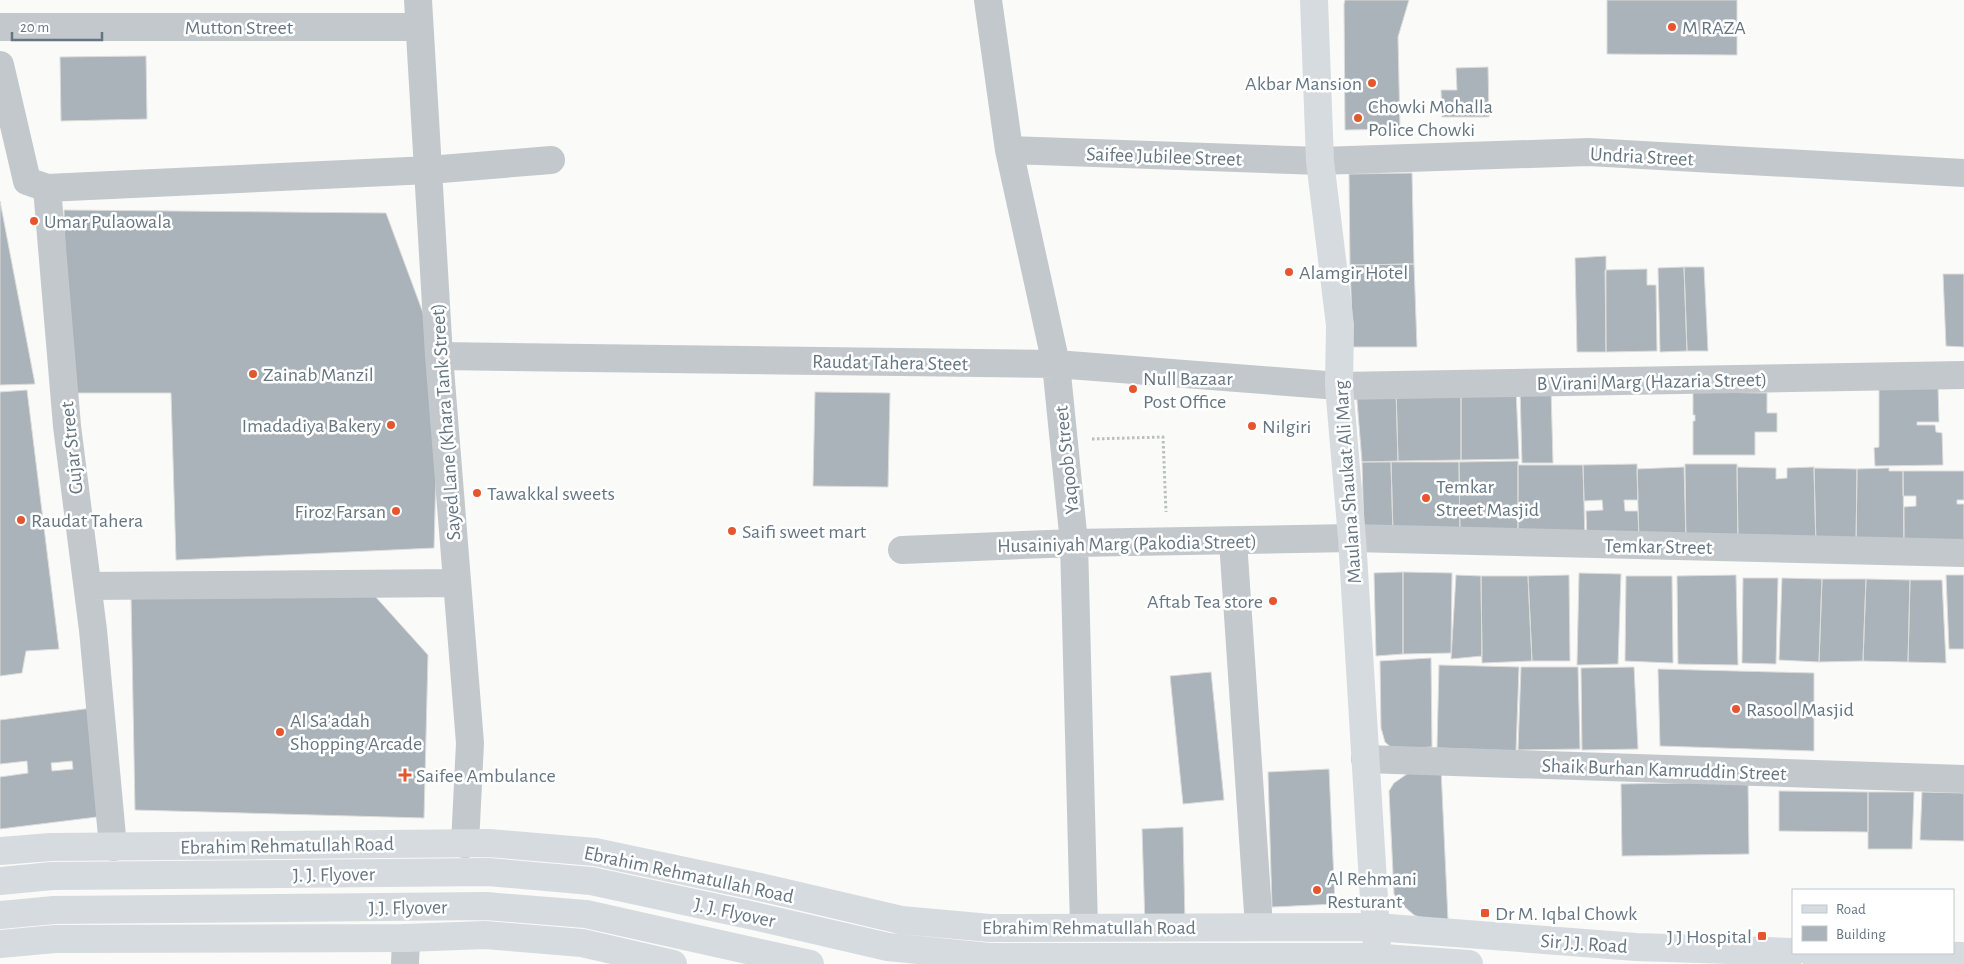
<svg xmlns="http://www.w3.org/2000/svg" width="1964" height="964" font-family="'Alegreya Sans',sans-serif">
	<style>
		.building { fill: #aab3b9; stroke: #dcdcda; fill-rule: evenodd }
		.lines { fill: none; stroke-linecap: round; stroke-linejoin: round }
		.path { stroke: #bbbfc2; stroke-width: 3; stroke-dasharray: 2.5 2.5; stroke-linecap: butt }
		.street { stroke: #c3c8cc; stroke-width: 28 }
		.secondary { stroke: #d6dbdf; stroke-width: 28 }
		.primary { stroke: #d6dbdf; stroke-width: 28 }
		.poi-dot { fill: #e4572e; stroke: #fff; stroke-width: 2 }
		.labels { text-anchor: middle; stroke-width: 5; stroke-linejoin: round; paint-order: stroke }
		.street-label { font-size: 20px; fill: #657683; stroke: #fff }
		.poi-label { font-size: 20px; fill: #657683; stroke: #fff; text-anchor: start }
	</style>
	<rect width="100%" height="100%" fill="#fafaf8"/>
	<path class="building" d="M1345,0h64l-11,37 2,92 -55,1 -1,-126z
		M1607,0h130v55l-130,-1z
		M146,56l1,63 -86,2 -1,-64z
		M1488,67l1,50h-47l-1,-27h16l-1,-22z
		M1412,173l2,91 -64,1 -1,-91z
		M0,201l35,183 -35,1z
		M64,210l322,3 53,143 -5,192 -258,12 -5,-167h-103z
		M1606,256v96h-29l-2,-94z
		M1414,264l3,83h-64l-3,-82z
		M1684,267h20l4,84h-21z
		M1684,267l3,84 -27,1 -2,-84z
		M1647,269v16h9l1,66 -51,1 -1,-82z
		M1943,274h21v73l-18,-1z
		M1938,386l1,36h-22v3h18l1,7 6,1 1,32 -68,1 -1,-18 5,-1v-59z
		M1356,388h40l2,73 -36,1z
		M1516,389l3,70 -58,1v-70z
		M1520,389h31l2,74h-31z
		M27,390l32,259 -33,2 -4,22 -22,3v-284z
		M1461,390v70l-63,1 -2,-70z
		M815,392l75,1 -2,94 -75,-1z
		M1693,392l74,1v20h10v19h-22v23h-62v-34h2v-6h-2z
		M1518,461v78l-58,-3 -1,-74z
		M1362,462h29l2,72h-29z
		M1391,462h68l1,74 -67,-2z
		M1637,464l1,36h-14l1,11h13l1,30 -52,-1 -1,-29 17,-1 -1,-10 -18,1 -1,-36z
		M1685,464h52l1,80 -52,-2z
		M1518,465h65l2,75 -67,-1z
		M1684,467l2,75 -47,-1 -2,-72z
		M1737,467l39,1v11l11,-1v-10l27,-1 2,80 -78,-3z
		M1814,468l43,1 -1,79 -40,-1z
		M1889,468v3h14l1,77h-48l1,-79z
		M1903,471h61v29h-7v4h7v45l-60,-1v-41l12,-1v-10h-13z
		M1403,572l49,1 -1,80 -48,1z
		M1403,572v82l-27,2 -2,-83z
		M1579,573l42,1 -3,90 -41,1z
		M1456,575l25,1 1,80 -31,3z
		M1569,575l1,86h-38l-4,-85z
		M1736,575l2,90 -60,-1 -1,-88z
		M1946,575h18v74h-15z
		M1481,576h47l4,85 -50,2z
		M1626,576h46l1,87 -48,-2z
		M1743,578h35l-2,86 -34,-1z
		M1782,578l40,1 -3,83 -40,-2z
		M1822,579h44l-3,82 -44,1z
		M1866,579l44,1 -2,82 -45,-1z
		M1910,580h32l4,83 -38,-1z
		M373,594l55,61 -4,163 -289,-8 -4,-214z
		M1431,658l1,89 -39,2 -8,-7 -4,-14 -1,-67z
		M1439,665l80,2 -3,84 -79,-3z
		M1521,667h57l2,82 -62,1z
		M1634,667l4,82 -56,1 -1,-82z
		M1658,669l156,4v78l-154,-5z
		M1211,672l13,128 -41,4 -13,-128z
		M92,708l13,108 -105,13v-52l28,-4 -1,-12 -27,3v-44zM72,761l1,8 -21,2 -1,-8z
		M1329,769l6,135 -63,3 -4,-135z
		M1441,769l7,151 -23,-1 -11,-4 -15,-13 -5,-8 -5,-103 5,-8 16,-11z
		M1748,782l1,72 -127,2 -1,-72z
		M1779,791l89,1v40l-89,-1z
		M1868,792h46l-2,57h-44z
		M1922,792l42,1v48l-44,-1z
		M1183,827l2,97 -40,1 -3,-96z"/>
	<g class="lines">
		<path class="path" d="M1092,439l71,-2 3,75"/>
		<path class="street" d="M418,0l21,356 31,387 -5,101
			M988,0l21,150 47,214 18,179 10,384
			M0,27h419
			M0,65l27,116 20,7 20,238 26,204 20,217
			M1009,150l311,11 269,-9 375,21
			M47,188l382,-18 122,-10
			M439,356l617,8 283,22 625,-11
			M1233,541l26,386
			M902,550l172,-7 278,-5 612,15
			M88,586l369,-3
			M1365,759l599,20
			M405,964l1,-26"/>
		<path class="secondary" d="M1314,0l6,161 20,164 -1,61 13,152 26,426"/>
		<path class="primary" d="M0,851l51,-4 438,-4 106,9 165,35 141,33 89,8 386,-1 260,20 157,5
			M0,881l52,-5 436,-4 103,9 163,35 134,31 101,10h380l100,7
			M0,915l54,-5 432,-4 100,8 224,50
			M0,944l55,-5 351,-1 79,-3 97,8 91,21
			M1812,953l152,3"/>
	</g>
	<g class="poi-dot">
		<circle cx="1672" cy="27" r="5"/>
		<circle cx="1372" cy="83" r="5"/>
		<circle cx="1358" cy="118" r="5"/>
		<circle cx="34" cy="221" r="5"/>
		<circle cx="1289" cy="272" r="5"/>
		<circle cx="253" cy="374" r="5"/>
		<circle cx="1133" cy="389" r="5"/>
		<circle cx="391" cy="425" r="5"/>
		<circle cx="1252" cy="426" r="5"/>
		<circle cx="477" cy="493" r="5"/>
		<circle cx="1426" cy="498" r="5"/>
		<circle cx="396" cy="511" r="5"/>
		<circle cx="21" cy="520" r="5"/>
		<circle cx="732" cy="531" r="5"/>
		<circle cx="1273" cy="601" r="5"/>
		<circle cx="1736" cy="709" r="5"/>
		<circle cx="280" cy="732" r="5"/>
		<path d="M402.5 767.5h5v5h5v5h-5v5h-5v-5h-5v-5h5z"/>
		<circle cx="1317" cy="890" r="5"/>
		<rect x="1480" y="908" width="10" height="10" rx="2.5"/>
		<rect x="1757" y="931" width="10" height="10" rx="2.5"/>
	</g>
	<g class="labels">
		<g class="street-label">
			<text x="239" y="34">Mutton Street</text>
			<text transform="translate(1164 156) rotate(2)" y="7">Saifee Jubilee Street</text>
			<text transform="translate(1642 156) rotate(3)" y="7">Undria Street</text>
			<text transform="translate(890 362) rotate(1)" y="7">Raudat Tahera Steet</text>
			<text transform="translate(1652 381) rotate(-1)" y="7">B Virani Marg (Hazaria Street)</text>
			<text transform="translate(445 422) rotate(-94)" y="7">Sayed Lane (Khara Tank Street)</text>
			<text transform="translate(71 448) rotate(-96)" y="7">Gujar Street</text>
			<text transform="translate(1066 460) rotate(-96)" y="7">Yaqoob Street</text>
			<text transform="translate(1347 482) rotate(-94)" y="7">Maulana Shaukat Ali Marg</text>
			<text transform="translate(1127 543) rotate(-1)" y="7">Husainiyah Marg (Pakodia Street)</text>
			<text transform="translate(1658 546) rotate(1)" y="7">Temkar Street</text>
			<text transform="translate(1664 769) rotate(2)" y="7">Shaik Burhan Kamruddin Street</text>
			<text transform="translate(287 845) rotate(-1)" y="7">Ebrahim Rehmatullah Road</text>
			<text transform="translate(334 874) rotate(-1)" y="7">J. J. Flyover</text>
			<text transform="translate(689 874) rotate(12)" y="7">Ebrahim Rehmatullah Road</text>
			<text transform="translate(408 907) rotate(-1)" y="7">J.J. Flyover</text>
			<text transform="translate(735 912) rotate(12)" y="7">J. J. Flyover</text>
			<text x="1089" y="934">Ebrahim Rehmatullah Road</text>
			<text transform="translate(1584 943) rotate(4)" y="7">Sir J.J. Road</text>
		</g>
		<g class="poi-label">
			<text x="1682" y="34">M RAZA</text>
			<text x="1362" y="90" text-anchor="end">Akbar Mansion</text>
			<text x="1368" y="113">Chowki Mohalla<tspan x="1368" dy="23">Police Chowki</tspan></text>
			<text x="44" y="228">Umar Pulaowala</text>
			<text x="1299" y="279">Alamgir Hotel</text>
			<text x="263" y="381">Zainab Manzil</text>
			<text x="1143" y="385">Null Bazaar<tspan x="1143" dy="23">Post Office</tspan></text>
			<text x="381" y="432" text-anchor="end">Imadadiya Bakery</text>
			<text x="1262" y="433">Nilgiri</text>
			<text x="1436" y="493">Temkar<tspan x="1436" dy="23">Street Masjid</tspan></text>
			<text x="487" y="500">Tawakkal sweets</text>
			<text x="386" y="518" text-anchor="end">Firoz Farsan</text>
			<text x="31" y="527">Raudat Tahera</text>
			<text x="742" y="538">Saifi sweet mart</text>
			<text x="1263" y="608" text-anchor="end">Aftab Tea store</text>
			<text x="1746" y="716">Rasool Masjid</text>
			<text x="290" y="727">Al Sa'adah<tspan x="290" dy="23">Shopping Arcade</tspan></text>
			<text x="416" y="782">Saifee Ambulance</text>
			<text x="1327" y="885">Al Rehmani<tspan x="1327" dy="23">Resturant</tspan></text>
			<text x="1495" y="920">Dr M. Iqbal Chowk</text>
			<text x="1752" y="943" text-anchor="end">J J Hospital</text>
		</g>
	</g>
	<rect x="1792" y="889" width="162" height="65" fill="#ffffff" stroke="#c1c8cd"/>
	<rect x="1802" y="905" width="25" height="8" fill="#d6dbdf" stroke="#c1c8cd"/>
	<text x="1836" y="914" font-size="15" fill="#657683">Road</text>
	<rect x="1802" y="926" width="25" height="15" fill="#aab3b9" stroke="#c1c8cd"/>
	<text x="1836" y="939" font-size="15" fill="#657683">Building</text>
	<path d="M12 32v8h90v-8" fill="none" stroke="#657683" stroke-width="2.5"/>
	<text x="20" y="32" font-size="15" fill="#657683" stroke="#ffffff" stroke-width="4" paint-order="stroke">20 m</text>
</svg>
